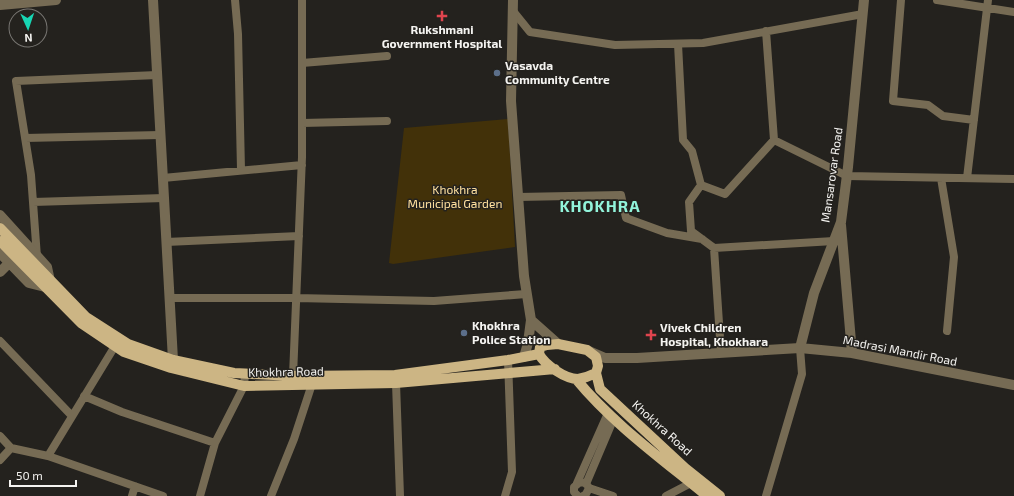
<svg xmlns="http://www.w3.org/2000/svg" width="1014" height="496" font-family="'Exo 2',sans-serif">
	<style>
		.green { fill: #423109 }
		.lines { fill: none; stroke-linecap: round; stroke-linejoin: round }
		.minor { stroke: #766b54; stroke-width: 8 }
		.tertiary { stroke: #766b54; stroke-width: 10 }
		.primary { stroke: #ccb584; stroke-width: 10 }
		.health-dot { fill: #e0444e; stroke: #24221e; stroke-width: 1.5 }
		.service-dot { fill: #5c6f8a; stroke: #24221e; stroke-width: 1.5 }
		.labels { text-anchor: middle; stroke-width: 3; stroke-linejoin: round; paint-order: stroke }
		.poi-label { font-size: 12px; font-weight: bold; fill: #f5f4f1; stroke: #24221e; text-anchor: start }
		.street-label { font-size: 12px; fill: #f5f4f1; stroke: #24221e }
		.park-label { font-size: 12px; fill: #ffe09e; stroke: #24221e }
		.district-label { font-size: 16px; font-weight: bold; letter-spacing: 1px; fill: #92f4db; stroke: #24221e }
	</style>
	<rect width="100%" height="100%" fill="#24221e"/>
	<path class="green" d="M508,119l7,128 -122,17 -4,-1 15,-135z"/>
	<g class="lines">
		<path class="minor" d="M235,0l3,34 3,136
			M901,0l-8,101 35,4 15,11 31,4
			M937,0l77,12
			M513,11l17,21 85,13 88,-2 160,-29
			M766,31l8,109
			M678,44l5,96 9,11 9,34 24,9 49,-54 73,36 167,3
			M302,63l85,-7
			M302,123l85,-2
			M25,138l135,-3
			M163,178l139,-13
			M941,178l13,79 -7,74
			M967,178l21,-178
			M701,185l-12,17 2,29 23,17 7,105
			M518,197l103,-2 5,23 41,15 35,6
			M33,202l131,-4
			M166,242l133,-6
			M714,248l120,-7
			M37,257l-6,-82 -15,-94 141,-6
			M169,298h127l138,3 92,-7
			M0,341l72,75
			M293,376l9,-219v-157
			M396,383l4,113
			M84,396l38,16 93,31
			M0,436l11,12 37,8 115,40
			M48,456l67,-110
			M0,460l11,-12
			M577,483l31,-70
			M586,484l28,-66
			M589,488l24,8
			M132,496l3,-10
			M200,496l15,-53 29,-57 1,-12
			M271,496l23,-57 18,-55
			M505,496l7,-24 -4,-112
			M578,496l-4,-4v-5l6,-5 6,1 3,5 -3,6 -3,2
			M666,496l25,-13
			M766,496l36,-122 -2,-26"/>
		<path class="tertiary" d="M153,0l20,360
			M513,0l-2,101 13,175 7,44 -3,23 -4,14
			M0,5l56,-5
			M0,215l47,52 3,14
			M841,225l11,128
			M0,253l29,30 16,4
			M0,272l9,-9
			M531,320l27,24
			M800,348l14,-55 27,-71 7,-55 16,-167
			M589,351l16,7h32l163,-10 52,5 162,32"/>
		<path class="primary" d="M0,228l86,89 42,27 45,16 61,13 59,3 102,-1 113,-15 31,-6
			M0,241l81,82 43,29 47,16 73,18 152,-3 159,-14
			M558,344l29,6 9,7 2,9 -2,7c-6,3 -12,5 -18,6 -13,0 -33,-14 -39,-25l1,-7 7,-2z
			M596,373l4,16 85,79 35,28
			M576,379c37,45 86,80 131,117"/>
	</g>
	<g class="health-dot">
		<path d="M440 10h4v4h4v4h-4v4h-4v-4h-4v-4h4z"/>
		<path d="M649 329h4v4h4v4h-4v4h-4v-4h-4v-4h4z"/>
	</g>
	<g class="service-dot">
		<circle cx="497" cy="73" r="4"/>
		<circle cx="464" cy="333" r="4"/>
	</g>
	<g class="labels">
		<g class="poi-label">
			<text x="442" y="34" text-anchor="middle">Rukshmani<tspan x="442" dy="14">Government Hospital</tspan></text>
			<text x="505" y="70">Vasavda<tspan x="505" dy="14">Community Centre</tspan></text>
			<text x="472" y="330">Khokhra<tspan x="472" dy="14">Police Station</tspan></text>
			<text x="660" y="332">Vivek Children<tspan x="660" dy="14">Hospital, Khokhara</tspan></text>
		</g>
		<g class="street-label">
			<text transform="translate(832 175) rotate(-82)" y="4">Mansarovar Road</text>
			<text transform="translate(900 351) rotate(11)" y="4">Madrasi Mandir Road</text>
			<text transform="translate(286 372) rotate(-1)" y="4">Khokhra Road</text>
			<text transform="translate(662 428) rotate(42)" y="4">Khokhra Road</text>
		</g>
		<g class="park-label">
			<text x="455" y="194">Khokhra<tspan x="455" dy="14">Municipal Garden</tspan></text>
		</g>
		<g class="district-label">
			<text x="600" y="212">KHOKHRA</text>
		</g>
	</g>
	<g transform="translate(28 28) rotate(177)"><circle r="19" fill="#24221e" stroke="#787672"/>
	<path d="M0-3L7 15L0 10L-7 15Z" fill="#17d5b3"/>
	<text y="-6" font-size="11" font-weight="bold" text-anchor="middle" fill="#f5f4f1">N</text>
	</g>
	<path d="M10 480v6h66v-6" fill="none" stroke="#f5f4f1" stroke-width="2"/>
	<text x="16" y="480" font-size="12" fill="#f5f4f1" stroke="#24221e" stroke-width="3" paint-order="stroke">50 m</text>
</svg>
